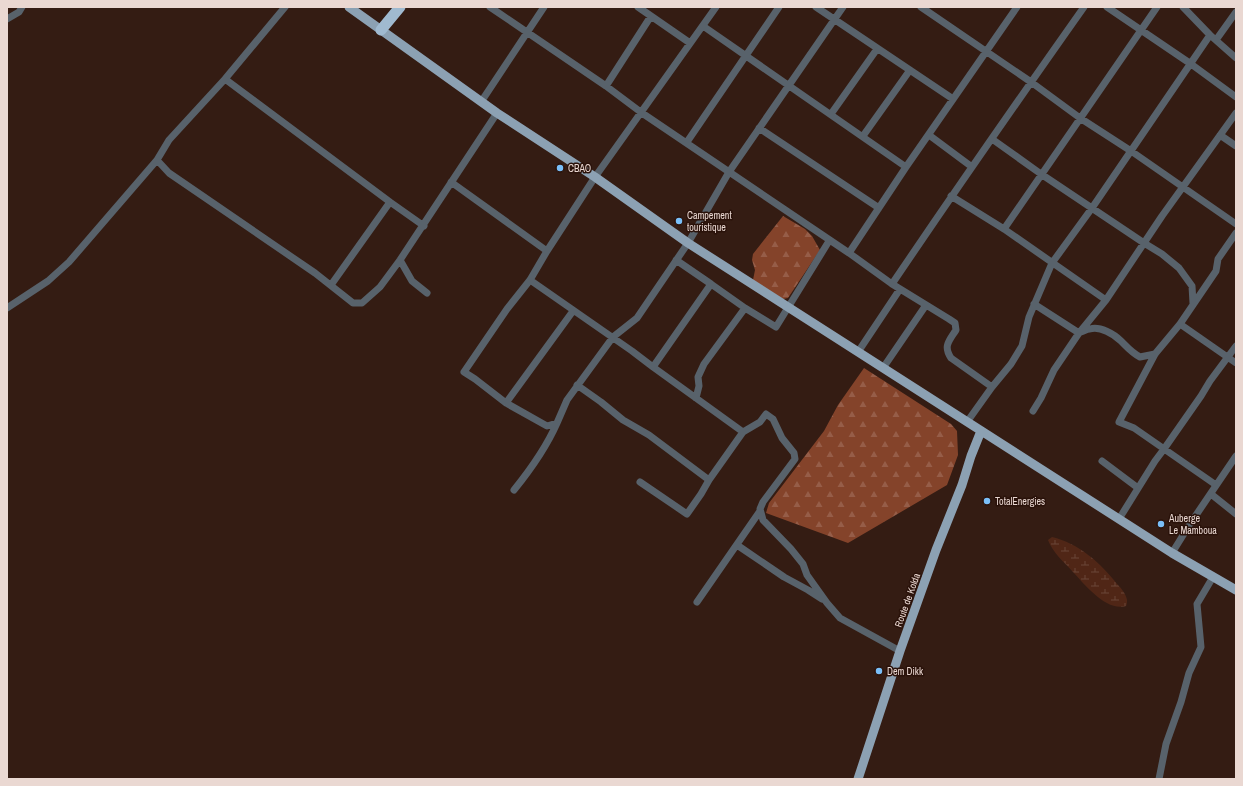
<svg xmlns="http://www.w3.org/2000/svg" width="1243" height="786" font-family="'Archivo Narrow',sans-serif">
	<style>
		.forest { fill: url(#forest-firs) }
		.wetland { fill: url(#wetland-marsh) }
		.lines { fill: none; stroke-linecap: round; stroke-linejoin: round }
		.minor { stroke: #58626b; stroke-width: 7 }
		.major { stroke: #8ca1b3; stroke-width: 9 }
		.highway { stroke: #a0bad0; stroke-width: 11 }
		.poi-dot { fill: #7abff8; stroke: #2a120a; stroke-width: 1.5 }
		.labels { text-anchor: middle; stroke-width: 3; stroke-linejoin: round; paint-order: stroke }
		.poi-label { font-size: 10px; fill: #ead8d2; stroke: #2a120a; text-anchor: start }
		.street-label { font-size: 10px; fill: #ead8d2; stroke: #2a120a }
	</style>
	<defs>
		<pattern id="forest-firs" width="22" height="20" patternUnits="userSpaceOnUse"><rect width="22" height="20" fill="#84432a"/><path d="M5 1l3.5 6h-7zM16 11l3.5 6h-7z" fill="#965d48"/></pattern>
		<pattern id="wetland-marsh" width="20" height="14" patternUnits="userSpaceOnUse"><rect width="20" height="14" fill="#502616"/><path d="M1 5h8M5 5V1M11 12h8M15 12V8" fill="none" stroke="#694537"/></pattern>
	</defs>
	<rect width="100%" height="100%" fill="#341c13"/>
	<path class="forest" d="M783,216l22,13 7,7 8,14 -32,48 -5,1 -30,-19 2,-10 -3,-10 1,-6z
		M864,368l87,56 6,7 1,24 -11,30 -99,58 -82,-30 3,-10 55,-72 14,-26z"/>
	<path class="wetland" d="M1052,537c26,6 49,26 65,47 4,4 9,10 10,16 0,2 0,4 -1,6 -19,6 -41,-21 -53,-34 -9,-10 -20,-19 -25,-32z"/>
	<g class="lines">
		<path class="minor" d="M490,7l116,79 36,27 207,140 43,31 57,35 6,4 1,7c-7,11 -13,16 -5,28l41,29
			M638,7l52,36
			M816,7l137,92
			M921,7l110,75 49,36 51,33 105,73
			M1107,7l84,57 45,33
			M1183,7l27,28 26,23
			M7,19l12,-7 3,-5
			M703,26l203,141
			M1216,40l20,-28
			M225,79l165,123 34,24
			M606,86l45,-70
			M481,102l63,-95
			M831,114l46,-65
			M759,128l120,80
			M929,135l43,32
			M1220,135l16,11
			M863,136l47,-66
			M992,139l49,35 103,69 18,11 17,14 13,18 1,17
			M687,142l92,-135
			M157,160l12,13 146,100 38,30h9l18,-16 20,-27 97,-147
			M451,182l96,69
			M951,196l53,33 102,71
			M1004,229l153,-222
			M849,253l57,-86 111,-160
			M400,260l12,21 15,12
			M676,260l35,24
			M530,280l102,71 21,16
			M892,284c63,-93 127,-185 192,-277
			M331,285l59,-83
			M1034,304l45,29
			M7,308l41,-27 21,-19 88,-102 12,-20 56,-61 60,-72
			M573,311l-67,92 41,23 10,-3 10,-23 46,-63 24,-19 19,-28 32,-47 41,-71 114,-165
			M1180,324l56,39
			M1081,332c3,-1 6,-3 9,-3 10,-3 24,5 31,12 6,6 11,12 19,16l15,-3
			M858,352l42,-63
			M883,368l43,-63
			M577,385l24,17 22,18 26,15 60,45
			M696,398l3,-12 -1,-9 6,-13 41,-56
			M506,403l-31,-24 -11,-7 43,-63 23,-29 17,-29 48,-74 121,-170
			M1033,411l8,-13 13,-28 25,-37 27,-33 56,-84 74,-103
			M967,422l25,-35 19,-23 11,-18 7,-29 23,-54 40,-55 118,-173
			M743,432l-90,-65 58,-83 34,24 31,19 53,-86
			M1102,461l36,27
			M640,482l47,32 14,-20 8,-14 34,-48 17,-10 6,-8 7,5 9,19 12,15 1,6 -32,43 -3,7 3,11 28,29 12,15 4,11 20,28 13,15 60,33
			M1216,485l-82,-57 -15,-6 36,-68 25,-30 36,-53 2,-12 18,-26
			M514,490c17,-21 32,-42 43,-67
			M1211,494l25,20
			M1119,519l36,-58 9,-12 37,-53 9,-15 26,-35
			M737,545l47,32 24,13 14,9
			M1172,553l18,-29 46,-68
			M697,602l63,-91
			M1159,779l7,-35 15,-42 8,-29 12,-26 -4,-43 16,-27"/>
		<path class="major" d="M349,7l148,106 98,64 93,66 484,310 64,37
			M858,779l42,-128 36,-101 26,-65 9,-29 10,-25"/>
		<path class="highway" d="M381,30l19,-23"/>
	</g>
	<g class="poi-dot">
		<circle cx="560" cy="168" r="4"/>
		<circle cx="679" cy="221" r="4"/>
		<circle cx="987" cy="501" r="4"/>
		<circle cx="1161" cy="524" r="4"/>
		<circle cx="879" cy="671" r="4"/>
	</g>
	<g class="labels">
		<g class="poi-label">
			<text x="568" y="172">CBAO</text>
			<text x="687" y="219">Campement<tspan x="687" dy="12">touristique</tspan></text>
			<text x="995" y="505">TotalEnergies</text>
			<text x="1169" y="522">Auberge<tspan x="1169" dy="12">Le Mamboua</tspan></text>
			<text x="887" y="675">Dem Dikk</text>
		</g>
		<g class="street-label">
			<text transform="translate(907 600) rotate(-70)" y="4">Route de Kolda</text>
		</g>
	</g>
	<rect width="1243" height="786" fill="none" stroke="#ead8d2" stroke-width="16"/>
</svg>
